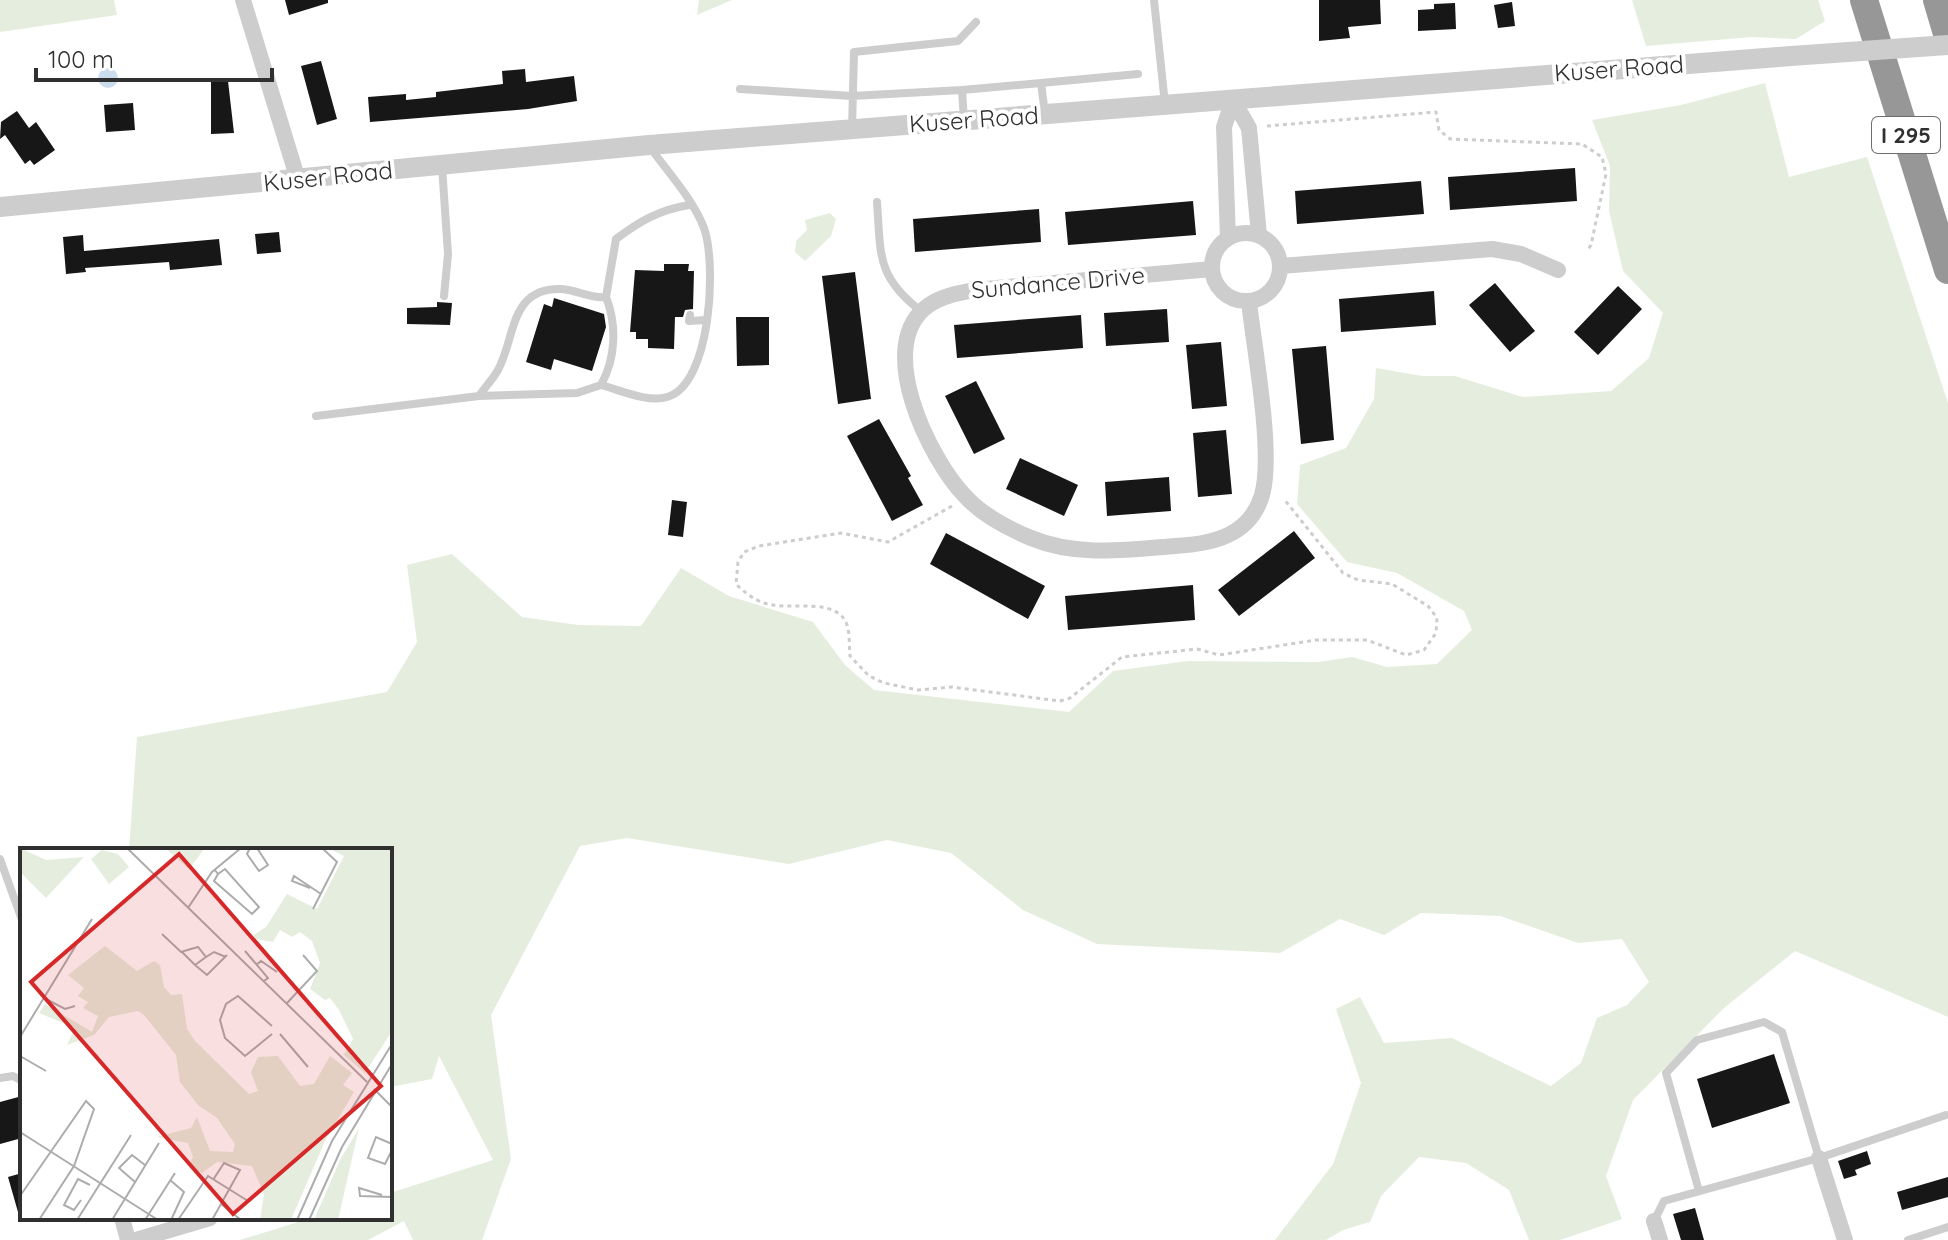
<svg xmlns="http://www.w3.org/2000/svg" width="1948" height="1240" font-family="Quicksand,sans-serif">
	<style>
		.green { fill: #e5eede }
		.water { fill: #cadcee }
		.building { fill: #171717 }
		.lines { fill: none; stroke-linecap: round; stroke-linejoin: round }
		.path { stroke: #cdcdcd; stroke-width: 3; stroke-dasharray: 4 4; stroke-linecap: butt }
		.service { stroke: #cdcdcd; stroke-width: 8 }
		.minor { stroke: #cdcdcd; stroke-width: 16 }
		.tertiary { stroke: #cdcdcd; stroke-width: 20 }
		.motorway { stroke: #979797; stroke-width: 28 }
		.tertiary-bridge { stroke: #cdcdcd; stroke-width: 20 }
		.labels { text-anchor: middle; stroke-width: 8; stroke-linejoin: round; paint-order: stroke }
		.shield { fill: #fff; stroke: #6e6e6e; stroke-width: 2 }
		.shield-label { font-size: 22px; font-weight: bold; fill: #303030 }
		.street-label { font-size: 24px; fill: #303030; stroke: #fff }
		.inset-road { fill: none; stroke: #acacac; stroke-width: 2 }
		.view { fill: #d62828; fill-opacity: 0.15; stroke: #d62828; stroke-width: 4 }
		.inset-edge { fill: none; stroke: #303030; stroke-width: 4 }
	</style>
	<rect width="100%" height="100%" fill="#fff"/>
	<path class="green" d="M0,0h114l3,15 -117,17z
		M699,0h33l-35,15z
		M1632,0h186l7,21 -29,18 -44,-2 -106,9z
		M1765,83l24,94 78,-20 81,246v614l-153,-66 -71,57 -91,92 -27,76 16,43 -62,21h-31l-20,-50 -43,-27 -47,-6 -38,39 -11,26 -27,8 -17,10h-51l58,-76 28,-81 -25,-74 24,-12 24,46 68,-5 99,48 30,-23 16,-45 30,-13 22,-23 -27,-43 -44,4 -78,-27 -79,-3 -37,22 -44,-16 -60,34 -183,-9 -74,-34 -72,-57 -64,-13 -98,24 -162,-26 -47,8 -89,169 20,144 -29,81h-69l-9,-19 -36,19h-128l71,-22h79v-25l103,-33 -54,-104 -7,23 -42,8v-237h-261l8,-113 250,-45 30,-50 -10,-77 45,-11 70,63 56,8 63,1 40,-58 48,28 84,26 32,43 29,25 195,22 44,-41 75,-10 130,1 34,-5 35,10 50,-3 35,-34 -8,-19 -67,-38 -50,-11 -50,-58 3,-39 46,-17 28,-49 2,-31 46,8h33l68,21 88,-6 38,-33 14,-45 -40,-42 -14,-60 1,-45 -18,-46 89,-15z
		M830,213l6,6 -5,17 -26,25 -10,-9 1,-11 11,-11 -2,-10z"/>
	<path class="water" d="M98 78a10 10 0 1 1 20 0a10 10 0 1 1-20 0Z"/>
	<path class="building" d="M285,0h43v3l-39,12z
		M1319,0h61l1,24 -33,3 2,11 -31,3z
		M1512,2l3,24 -17,2 -4,-23z
		M1455,3l1,26 -38,2v-21l16,-1v-5z
		M321,61l16,58 -20,6 -16,-59z
		M525,69l1,13 48,-6 3,25 -49,8 -158,13 -2,-25 38,-3v6l30,-3v-5l67,-8 -1,-13z
		M228,81l6,52 -23,1v-52z
		M133,103l2,27 -29,2 -2,-27z
		M17,111l12,17 7,-6 19,28 -21,15 -4,-5 -5,4 -20,-29 -5,4 1,-17z
		M1575,168l2,33 -127,9 -2,-33z
		M1421,181l3,33 -127,10 -2,-33z
		M1193,201l3,34 -128,10 -3,-33z
		M1039,209l2,33 -126,10 -2,-33z
		M279,232l2,20 -24,2 -2,-20z
		M83,235l1,16 135,-12 3,26 -52,5 -1,-8 -84,6 1,4 -20,2 -3,-37z
		M664,264h25l-1,7h6l-1,38 -8,1 -2,7h-8l-1,32 -26,-1v-9h-12v-7h-6l5,-62 29,1z
		M855,272l16,127 -33,5 -16,-128z
		M1495,283l40,48 -25,21 -41,-47z
		M1618,286l24,23 -44,46 -24,-23z
		M1434,291l2,34 -95,7 -2,-33z
		M554,298l50,16 2,13 -14,44 -38,-12 -3,11 -25,-8 18,-58 8,3z
		M437,302l15,1 -2,22 -43,-1v-16l30,-1z
		M1167,309l2,33 -63,4 -2,-33z
		M1081,315l2,33 -126,10 -3,-33z
		M736,317h33v48l-32,1z
		M1221,342l6,64 -35,3 -6,-64z
		M1326,346l8,94 -33,4 -9,-95z
		M976,381l29,58 -31,15 -29,-58z
		M879,419l32,57 -3,2 15,27 -31,16 -45,-85z
		M1226,430l6,64 -34,3 -5,-64z
		M1020,458l58,27 -14,31 -58,-27z
		M1169,477l2,34 -64,5 -2,-34z
		M672,500l15,2 -4,35 -15,-2z
		M1294,531l21,27 -76,58 -21,-26z
		M946,533l99,53 -17,33 -98,-55z
		M1193,585l2,35 -127,10 -3,-34z
		M1774,1054l16,49 -78,25 -15,-49z
		M22,1096v42l-22,6v-42z
		M1867,1151l4,13 -16,6 2,5 -13,4 -6,-18z
		M22,1173v38l-4,1 -10,-35z
		M1948,1177v20l-46,13 -5,-18z
		M1695,1208l9,32h-23l-8,-26z"/>
	<g class="lines">
		<path class="path" d="M1267,126l169,-14 3,18 11,9 132,5 20,13 4,17 -15,71 -4,6
			M952,506l-64,36 -47,-9 -82,13 -15,6 -6,10 -2,22c10,10 22,19 37,21 22,4 65,-7 74,20 3,9 2,21 3,31l19,20 15,7 34,7 34,-3 108,14 10,-3 52,-41 75,-8 22,6 97,-15h51l39,15 18,-5 12,-17 1,-15 -9,-12 -36,-22 -34,-4 -15,-7 -59,-74"/>
		<path class="service" d="M1154,0l11,104
			M1041,83l97,-9
			M740,89l112,7 110,-6 2,30
			M962,90l79,-7 4,31
			M852,129l2,-77 104,-11 18,-19
			M442,166l6,88 -4,42
			M877,202c4,53 -1,75 45,110
			M690,315l-1,6 17,-1
			M601,385c19,5 47,18 66,12 44,-12 50,-132 37,-169 -11,-29 -37,-57 -55,-82
			M479,396l98,-3 24,-8c15,-27 16,-60 5,-88
			M316,416l163,-20c6,-9 14,-17 19,-26 18,-33 11,-83 64,-81 15,1 29,10 44,8l10,-58c24,-18 43,-29 73,-34
			M0,859l22,61
			M0,1078l13,-2 9,5
			M1699,1191l-33,-118 31,-33 67,-18 18,10 37,126
			M1654,1221l10,-20 155,-43 127,-43
			M1908,1240l40,-13"/>
		<path class="minor" d="M243,0l55,180
			M1233,100l16,28 10,107
			M1212 267a34 34 0 1 1 68 0a34 34 0 1 1-68 0Z
			M1228,238l-4,-111 9,-27
			M1281,266l211,-17 29,5 37,16
			M1212,269l-238,21c-15,3 -32,6 -45,15 -57,39 1,155 36,191 17,19 42,32 66,42 46,19 95,12 144,8 37,-2 75,-10 87,-51 12,-42 -8,-147 -13,-193
			M1819,1158l26,82
			M122,1218l6,22
			M1654,1221l6,19
			M136,1240l74,-22"/>
		<path class="tertiary" d="M0,207l649,-62 1142,-89"/>
		<path class="motorway" d="M1864,0l84,270
			M1937,0l11,37"/>
		<path class="tertiary-bridge" d="M1791,56l157,-11"/>
	</g>
	<g class="labels">
		<rect class="shield" x="1872" y="117" width="68" height="36" rx="6"/>
		<g class="shield-label">
			<text x="1906" y="143">I 295</text>
		</g>
		<g class="street-label">
			<text transform="translate(1619 69) rotate(-4)" y="8">Kuser Road</text>
			<text transform="translate(974 120) rotate(-4)" y="8">Kuser Road</text>
			<text transform="translate(328 177) rotate(-6)" y="8">Kuser Road</text>
			<text transform="translate(1058 283) rotate(-5)" y="8">Sundance Drive</text>
		</g>
	</g>
	<g transform="translate(20 848)">
		<rect width="372" height="372" fill="#fff"/>
		<path d="M0,0l26,12 38,-3 -38,41 -26,-26zM145,0h40l-16,21zM307,0h65v183l-27,42 -21,-18 9,-16 -14,-29 -9,-12 -5,2 -15,-11 10,-26 -8,-22 -12,-9 -8,5 -12,-7 -7,12 -24,-4 17,-11 21,-33 30,15 27,-53zM82,2l16,4 11,13 -20,17 -18,-25zM85,98l32,25 17,-10 6,4 4,22 7,8 11,-1 5,35 8,12 54,53 9,-3 -7,-19 7,-15 20,-1 22,30 14,-2 16,-28 22,17 -9,12 11,7 -29,49 -34,79h-31l4,-26 -12,-28 -35,-4 -15,11 -13,-7 4,-9 -5,-14 -32,-6 35,-9 6,-11 13,34 23,1 2,-8 -18,-26 -19,-13 -18,-23 -4,-27 -32,-40 -6,-4 -29,6 -15,18 -27,10 8,-17 -36,-15 6,-9 47,28 6,-16 -15,-8 5,-6 -10,-6 6,-8 -16,-13zM339,280l-21,92h-24l26,-60z" fill="#e5eede"/>
		<path class="inset-road" d="M107,0l240,234M230,0l-3,6 12,17 9,-6 -11,-17M194,21l4,5 -4,7 38,33 7,-7 -34,-38 -7,5M290,40l-18,-7 2,-5 27,18M168,60l24,-36 29,-24M293,61l24,-47 -15,-14M142,86l19,18 17,-5 8,10 8,-5 12,5M225,103l23,27 -4,3M162,104l13,13 11,-8M175,117l12,10 20,-20M236,117l5,-4 16,11M24,150l21,11 10,-3M267,155l30,-32 -14,-16M252,186l-27,22 -20,-18 -5,-18 6,-16 12,-8 34,30M260,186l28,33M0,189l72,-118M0,208l26,15M354,241l18,18M0,284l138,88M372,296l-16,-7 -8,21 17,6 7,-14M150,332l14,12 -13,28M115,334l-16,-14 13,-13 13,10M362,347l-23,-7 1,8 32,1M0,348l66,-95 8,8 -20,57 -35,54M61,352l-7,10 -10,-5 14,-26 12,6M201,356l20,16M57,372l54,-85M92,372l47,-77M125,372l30,-47M158,372l30,-44 40,25M192,372l28,-50 -16,-7 -11,17M277,372l35,-79 60,-97M289,372l33,-73 50,-83"/>
		<path class="view" d="M159,6l202,232 -148,128 -202,-232z"/>
		<rect width="372" height="372" class="inset-edge"/>
	</g>
	<path d="M36 68v12h236v-12" fill="none" stroke="#303030" stroke-width="4"/>
	<text x="48" y="68" font-size="24" fill="#303030" stroke="#ffffff" stroke-width="6" paint-order="stroke">100 m</text>
</svg>
